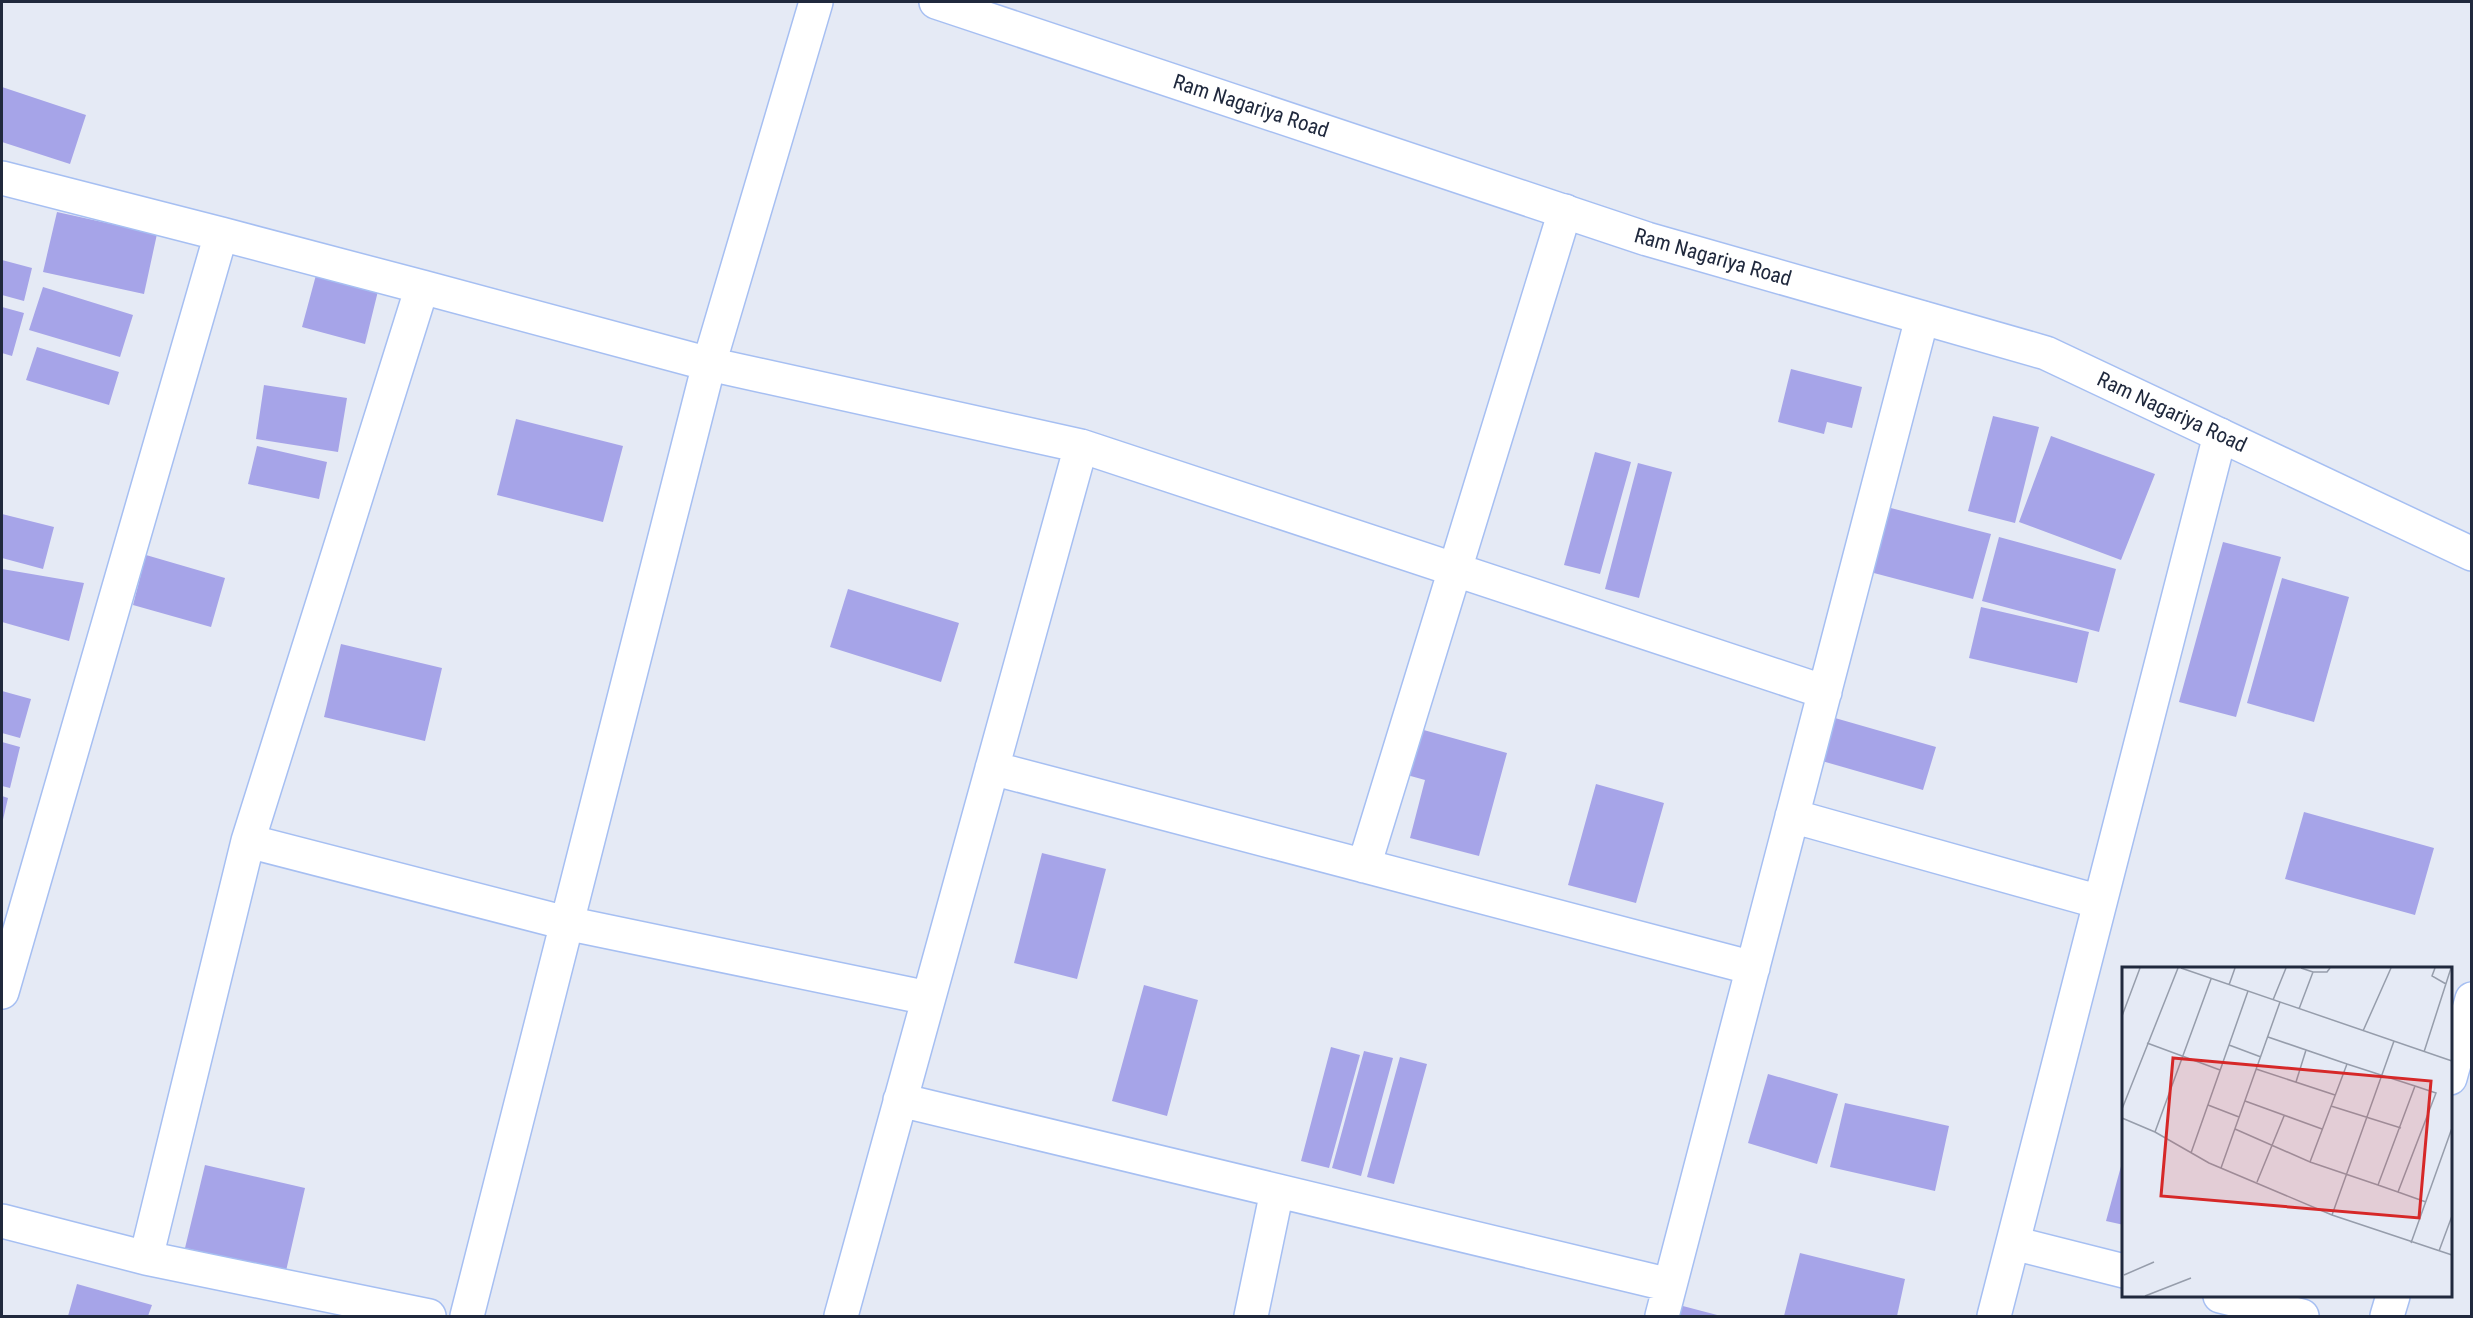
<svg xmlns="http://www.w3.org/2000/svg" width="2473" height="1318" font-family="'Roboto Condensed',sans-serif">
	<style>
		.building { fill: #a6a4e8 }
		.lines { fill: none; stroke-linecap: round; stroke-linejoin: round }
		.minor-casing { stroke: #a6bff2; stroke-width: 36 }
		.tertiary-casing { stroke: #a6bff2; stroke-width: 36 }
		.minor { stroke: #fff; stroke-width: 33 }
		.tertiary { stroke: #fff; stroke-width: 33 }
		.labels { text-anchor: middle; stroke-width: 5; stroke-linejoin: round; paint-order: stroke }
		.street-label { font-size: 21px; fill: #20293d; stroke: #fff }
		.inset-road { fill: none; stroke: #969dab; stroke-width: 1.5 }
		.view { fill: #d62828; fill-opacity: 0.15; stroke: #d62828; stroke-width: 3 }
		.inset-edge { fill: none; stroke: #20293d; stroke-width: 3 }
	</style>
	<rect width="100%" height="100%" fill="#e5eaf5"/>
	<path class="building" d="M2,87l84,28 -16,49 -68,-22z
		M57,212l100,22 -13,60 -101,-22z
		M2,260l30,8 -8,33 -22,-6z
		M316,275l62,16 -13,53 -63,-17z
		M43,287l90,28 -13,42 -91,-27z
		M2,307l22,6 -12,43 -10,-3z
		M37,347l82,25 -10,33 -83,-25z
		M1791,369l71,18 -10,41 -25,-6 -3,12 -46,-12z
		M264,385l83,13 -9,54 -82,-13z
		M1993,416l46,11 -24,96 -47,-12z
		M516,419l107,27 -20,76 -106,-27z
		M2051,436l104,38 -34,86 -102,-38z
		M257,446l70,16 -8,37 -71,-15z
		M1595,452l36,10 -31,112 -36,-9z
		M1638,463l34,9 -33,126 -34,-9z
		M1887,507l104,27 -18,65 -103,-27z
		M2,514l52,13 -11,42 -41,-11z
		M1999,537l117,32 -17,63 -117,-31z
		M2223,542l58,15 -45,160 -57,-15z
		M146,555l79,23 -14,49 -78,-22z
		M2,569l82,14 -15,58 -67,-19z
		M2282,578l67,19 -35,125 -67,-19z
		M848,589l111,34 -18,59 -111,-35z
		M1981,607l108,25 -12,51 -108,-25z
		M341,644l101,24 -17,73 -101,-24z
		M2,691l29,8 -11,39 -18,-5z
		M1835,718l101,29 -13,43 -101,-29z
		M1420,729l87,24 -28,103 -69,-18 15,-58 -18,-5z
		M2,742l18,5 -10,41 -8,-2z
		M1596,784l68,19 -28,100 -68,-18z
		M2,796l6,2 -6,26z
		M2304,812l130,36 -19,67 -130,-36z
		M1042,853l64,16 -29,110 -63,-16z
		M1144,985l54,15 -31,116 -55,-15z
		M1331,1047l29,8 -31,113 -28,-7z
		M1364,1051l29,7 -32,118 -29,-8z
		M1400,1057l27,7 -33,120 -27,-7z
		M1768,1074l70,20 -21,70 -69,-21z
		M1845,1103l104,23 -14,65 -105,-24z
		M2123,1159h1v66l-18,-4z
		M205,1165l100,23 -19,83 -101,-23z
		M1800,1253l105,26 -8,37h-113z
		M77,1284l75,21 -4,11h-80z
		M1679,1305l42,11h-45z"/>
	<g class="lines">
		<defs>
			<path id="minor" d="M2,178l219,56
				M422,287l287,77 372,82
				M992,768l761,200
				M1792,816l308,86
				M248,841l318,82 362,75
				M1364,866l201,-655
				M2,992l219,-758 201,53 -174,554 -102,417
				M2450,1078l22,-79
				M900,1100l770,185
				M2,1221l144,37 283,58
				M2013,1243l111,28
				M2220,1296l82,20
				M467,1316l242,-952 107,-362
				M841,1316l240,-870 744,246
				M1251,1316l26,-125
				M1662,1316l260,-998
				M1994,1316l226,-881
				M2387,1316l6,-20"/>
			<path id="tertiary" d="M936,2l711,237 399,114 426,201"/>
		</defs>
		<use href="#minor" class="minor-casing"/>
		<use href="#tertiary" class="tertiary-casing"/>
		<use href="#minor" class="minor"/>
		<use href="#tertiary" class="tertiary"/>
	</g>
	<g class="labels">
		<g class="street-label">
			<text transform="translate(1251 106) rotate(18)" y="7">Ram Nagariya Road</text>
			<text transform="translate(1713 257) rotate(16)" y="7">Ram Nagariya Road</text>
			<text transform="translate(2172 412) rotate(25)" y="7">Ram Nagariya Road</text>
		</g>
	</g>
	<g transform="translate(2122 967)">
		<rect width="330" height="330" fill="#e5eaf5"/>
		<path class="inset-road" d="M59,1l271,93M313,1l-3,8 14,8M191,5h14l3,-4M107,18l6,-17M151,33l13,-32M177,42l14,-37 -12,-4M0,49l18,-48M241,64l28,-63M25,76l73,27M107,78l32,12M302,85l27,-84M225,97l68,22 21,7 -38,99 -20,-7 37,-99M134,102l79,26M174,115l10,-32M123,134l77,28M86,138l31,12M209,139l70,22M0,142l56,-141M0,151l33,14 54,31 123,52 120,40M113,162l75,33 37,-98 -79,-27M33,165l56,-153M69,186l57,-162M188,195l68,23M99,201l59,-166M135,215l27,-66M276,225l28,10M210,248l62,-174M289,276l41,-115M317,284l13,-35M2,308l30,-13M23,329l46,-18"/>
		<path class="view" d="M51,91l258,23 -12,137 -258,-22z"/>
		<rect width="330" height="330" class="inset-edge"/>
	</g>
	<rect width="2473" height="1318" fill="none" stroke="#20293d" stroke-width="6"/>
</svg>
